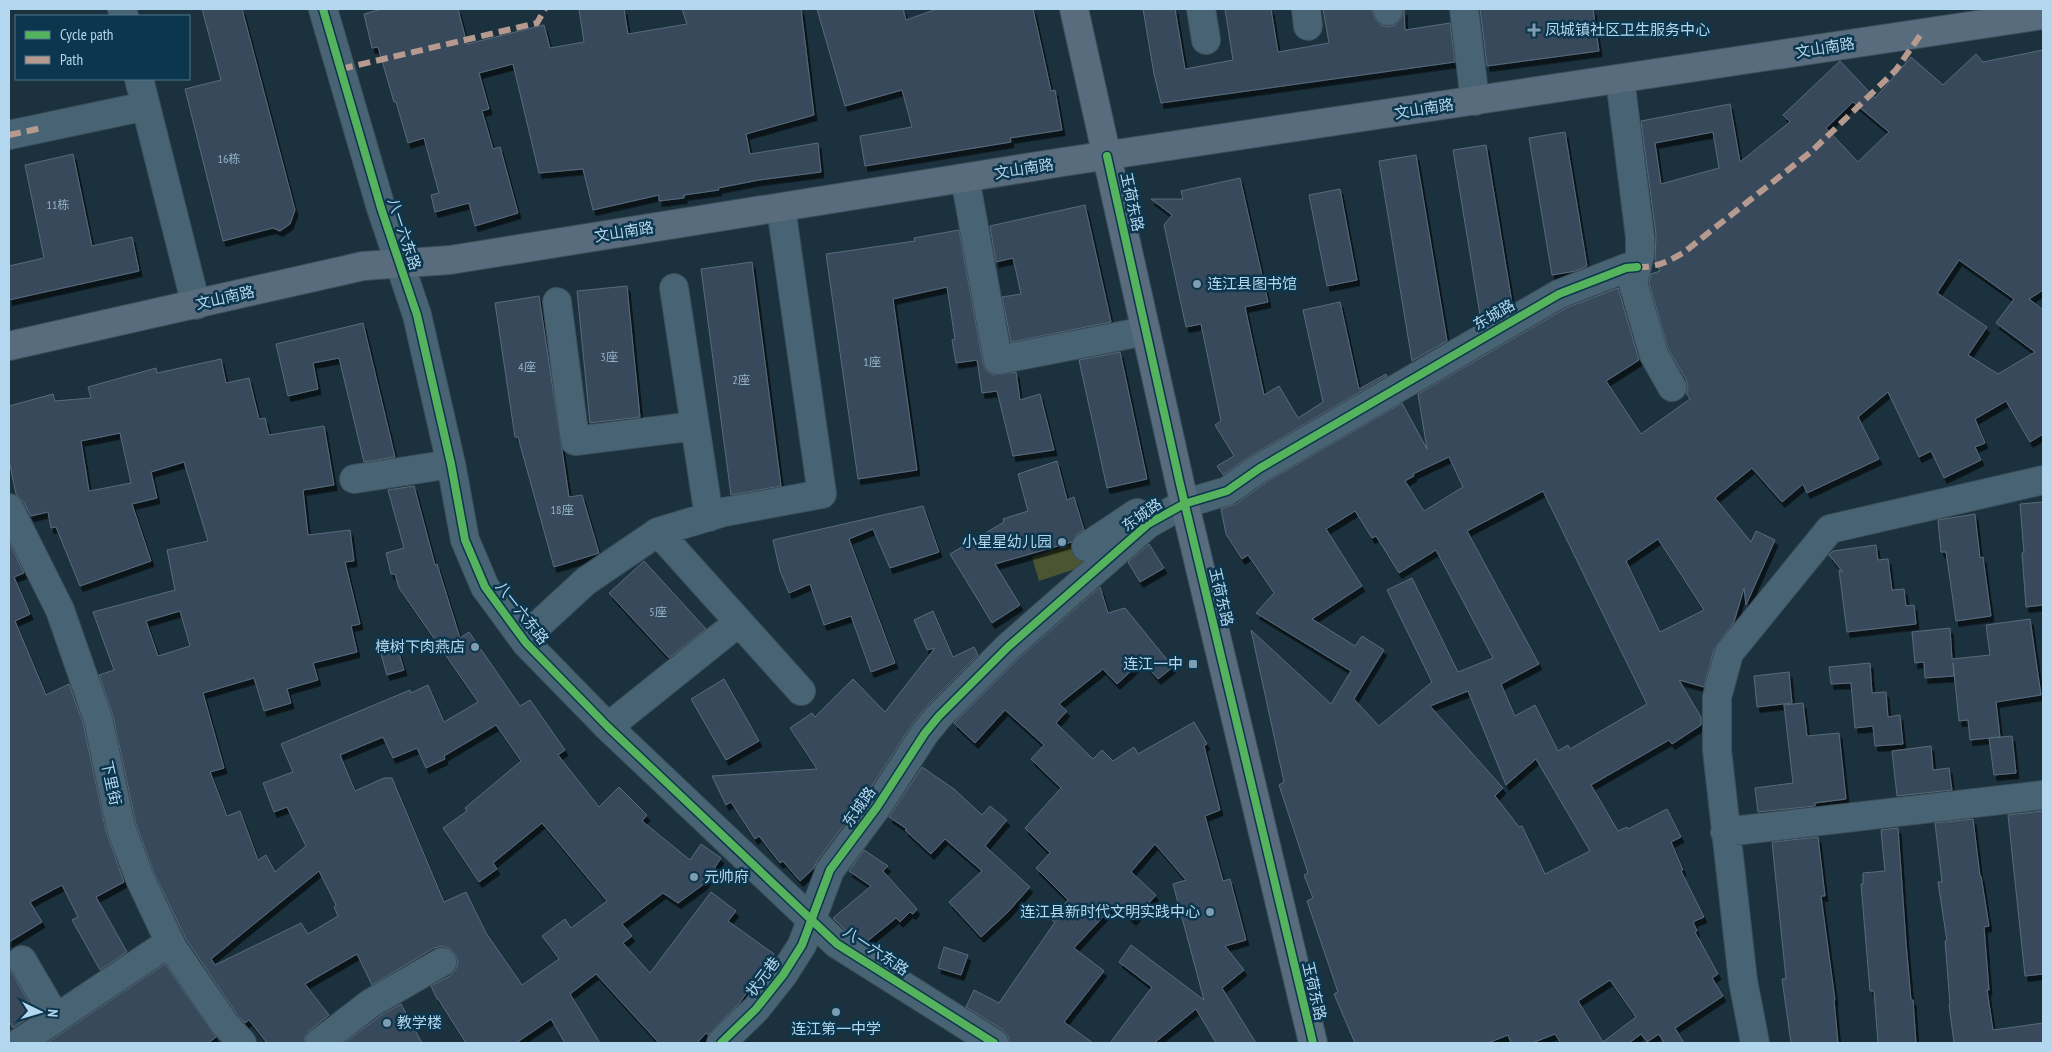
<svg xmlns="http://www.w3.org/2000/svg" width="2052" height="1052" font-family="'PT Sans Narrow','Noto Sans SC',sans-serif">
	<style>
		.green { fill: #4b5531 }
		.building { fill: #384a5b; stroke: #586a7b; fill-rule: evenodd; filter: url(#shadow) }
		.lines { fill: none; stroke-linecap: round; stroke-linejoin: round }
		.minor-casing { stroke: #3c4f5b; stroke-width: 30 }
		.major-casing { stroke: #3c4f5b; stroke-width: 30 }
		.minor { stroke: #486474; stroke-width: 28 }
		.major { stroke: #586c7d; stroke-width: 28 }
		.quiet { stroke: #b69a8f; stroke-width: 6; stroke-dasharray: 12 6; stroke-linecap: butt }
		.cycleway-casing { stroke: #0c364d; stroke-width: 11 }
		.cycleway { stroke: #56b35d; stroke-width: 8 }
		.poi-dot { fill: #7e9db1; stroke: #0c364d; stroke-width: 2 }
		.labels { text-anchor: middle; stroke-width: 5; stroke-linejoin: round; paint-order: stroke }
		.number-label { font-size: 12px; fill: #94b4ca }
		.poi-label { font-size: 15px; fill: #b3d7ef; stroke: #0c364d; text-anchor: start }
		.street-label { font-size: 15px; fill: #b3d7ef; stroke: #0c364d }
	</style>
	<defs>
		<filter id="shadow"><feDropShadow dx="3" dy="5.5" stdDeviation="0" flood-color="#0009"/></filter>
	</defs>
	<rect width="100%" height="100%" fill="#1b323e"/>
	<path class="green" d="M1079,542l8,23 -48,16 -7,-24z"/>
	<path class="building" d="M202,9h40l53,201 -5,14 -10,7 -7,-3 -50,13 -38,-152 36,-9z
		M382,9h76l9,35 77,-19 6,23 34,-6 -5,-33h45l4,25 59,-10 -5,-15h119l13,106 -68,19 4,20 68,-11 3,29 -62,8 -41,8 1,2 -35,5v3l-25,3v-6l-66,15 -10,-41 -44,4 -26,-109 -34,9 10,36 -7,2 11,38 7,-2 18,66 -43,13 -6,-23 -34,9 -4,-17 8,-2 -15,-55 -16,5 -12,-41h-2l-16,-55 -6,1 -8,-34z
		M817,9h86l3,11 31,-11h96l18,82 4,-1 7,40 -52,8 1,4 -146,24 -5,-30 52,-9 -10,-37 -57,16z
		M1143,9h32l10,60 48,-9 -8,-51h46l7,43 51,-9 -6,-34h49l3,10 6,6 7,2 7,-2 6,-6 3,-10 1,21 45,-7 5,39 -294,41 -7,-29z
		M1480,9h113l6,42 -112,15z
		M2043,50v240l-14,9 14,11v124l-13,8 -24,-41 -31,18 10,24 -10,4 6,13 -37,18 -13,-27 -12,6 -31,-65 -30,25 21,42 -72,34 -4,-9 -21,18 -30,-34 -37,30 36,44 5,-11 19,9 -29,65 -2,-17 -10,34 -20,27 -10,38 -25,-7 22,37v8l-29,19 -3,-4 -78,45 27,46 9,-4 1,2 39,-20 14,28 -10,5 12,28 -2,1 23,46 -11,5 4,9 -2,1 23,42 -6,4 11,18 -48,32 9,15h-20l-5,-9 -12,8 -6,-8 -12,9h-68l-6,-9 -23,9h-21l-3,-8 -20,8h-133l-21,-49 4,-2 -31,-91 6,-3 -9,-23 4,-2 -29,-88 5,-3 -33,-152 80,74 20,-33 -95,-58 18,-20 -26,-38 -6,4 -16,-25 -5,-25 15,-5 32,-23 134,-78 25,46 -9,-55 148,-86 52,-20 21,72 -33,21 35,53 49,-35 -4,-6 2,-6 -2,-8 -18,-30 -19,-66 2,-9 9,-3 -5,-12 1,-24 -15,-114 89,-17 10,58 50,-40 -7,-7 57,-54 35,37 36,-41 32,28 33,-31 7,8zM1853,102l36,30 -31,30 -32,-34zM1713,132l6,36 -58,16 -6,-41zM1959,260l55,39 -18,24 39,29 -37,22 -30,-19 19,-28 -50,-34zM1449,457l14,30 -39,24 -19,-30 9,-5 -1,-2zM1543,491l104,213 -77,45 -2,-4 -10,6 -23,-46 -20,11 -14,-32 38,-20 -72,-133zM1355,511l17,27 4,-2 23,37 37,-23 57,108 -35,14 -46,-94 -25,12 45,92 -53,44 -25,-27 30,-49 -22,-14 -7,10 -43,-27 50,-33 -36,-57zM1658,539l46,71 -44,22 -34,-71zM1468,691l38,94 30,-26 54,92 -45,23 -23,-48 -3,1 -24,-31 8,-8 -73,-82zM1610,980l26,37 -33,25 -25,-41z
		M1565,132l22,134 -11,5 -24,4 -23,-137z
		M1486,145l26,158 -31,18 -28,-171z
		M73,154l19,92 40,-9 7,34 -130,29v-34l35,-8 -19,-93z
		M1416,155l31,186 -35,20 -33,-200z
		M1240,178l28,124 -23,5 19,88 15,-9 19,32 25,-16 -20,-92 37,-8 19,87 27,-15 1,2 -135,79 -29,20 -6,-9 17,-10 -19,-31 6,-4 -20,-97 -15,3 -22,-102 8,-10 -21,-16h32l-2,-8z
		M1340,189l17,91 -30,6 -18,-91z
		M1085,205l26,117 -100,20 -9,-45 19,-3 -8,-36 -17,4 -6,-36z
		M959,230l24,133 3,7 7,5 23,-3 4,28 20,-6 14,56 -41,6 -16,-65 -15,2 -5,-33 -21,3 -4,-23 3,-1 -8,-52 -54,12 24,171 -59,9 -32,-225 89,-13 -1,-3z
		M752,262l29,224 -50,9 -30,-226z
		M627,286l13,131 -50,6 -13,-132z
		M539,296l30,201 13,-2 17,58 -45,14 -36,-130h-3l-20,-134z
		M363,323l32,134 -31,5 -25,-104 -26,5 5,26 -30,7 -12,-52z
		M1120,352l27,127 -40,9 -28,-128z
		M221,359l5,24 23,-5 10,41 6,-1 4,17 55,-9 10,59 -31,5 5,45 42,-5 4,31 -9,1 15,62 -9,2 6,26 -44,11 5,17 -31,9 4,14 -27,8 -10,-33 -51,15 21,75 -14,4 17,44 13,-5 18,49 8,-5 9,17 31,-26 -19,-39 -13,5 -11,-29 30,-11 -12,-28 129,-54 1,3 17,-8 16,37 34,-20 -79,-114 -4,-14h-4l-5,-21 18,-5 -16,-58 26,-4 21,79 2,-1 23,74 9,-6 51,74 10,-6 35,50 -7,5 41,52 20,-20 28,28 -5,6 48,39 11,-16 20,14 -17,26 -26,19 -15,-10 -41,31 10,12 -9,7 27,30 61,-81 25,19 -8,10 46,33 -36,51 -30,30 -2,-2 -9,10h-38l-63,-69 -26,20 30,49h-35l-14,-24 -35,24h-50l-28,-44h-1l-6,-13 19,-10 6,-7 2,-7 -3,-8 -6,-6 -7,-2 -8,2 -62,37 -15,-31 -52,30 24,31 -20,16 -4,6 -1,6h-37l-18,-23 -4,3 -9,-10 -50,-74 -32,-66 -18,-49 -23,-108 -14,-41 15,-5 -21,-58 82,-22 -8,-40 41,-9 -24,-79 -33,10 6,26 -25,6 19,57 -71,25 -24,-59 -5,1 -3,-16 -17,4 -8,-15 -7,-7 -7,-34v-54l44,-12 2,7 36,-3 -3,-11 68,-19 1,5zM120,433l11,50 -42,8 -8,-50zM180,611l10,35 -32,10 -12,-35zM496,725l25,36 -56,47 2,3 -24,17 36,54 18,-13 -4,-6 49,-40 65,78 -36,27 -6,-9 -23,17 17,23 -37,26 -36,-52 -20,-41 -22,10 -52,-124h-8l-29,13 -15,-36 43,-18 10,21 24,-10 9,20 19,-9 -1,-3zM319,871l17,34 -2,2 4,9 -30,18 -7,-11 -86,42 -4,-6z
		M1057,461l10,39 7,-3 10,33 -7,4 -5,8 -77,22 25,41 -28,18 -42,-69 54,-32 -1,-3 25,-8 -10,-37z
		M2043,502v103l-17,2 -4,-54h2l-4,-49z
		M923,506l16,46 -49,16 -17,-39 -24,10 46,124 -24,9 -20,-56 -27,9 -14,-41 -21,9 -9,-22 -7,-31z
		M1975,514l5,44 3,-1 8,59 -35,5 -10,-69h-5l-3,-32z
		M9,542l15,31 -10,4 16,37 -15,7 31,74 23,-11 14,39 23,108 18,51 -28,15 31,55 -27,18 -28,-50 6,-3 -16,-32 -32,17 12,20 -33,20z
		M1149,544l15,24 -24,14 -12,-20z
		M1876,545l2,15 10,-1 4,31 12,-1 2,17 8,-1 2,19 -69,8 -8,-62 4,2 -14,-17 4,-4z
		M644,561l62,68 -37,29 -60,-65z
		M1100,587l8,26 17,-5 48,59 -15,12 -16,-18 -25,23 -14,-15 -44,35 8,7 -11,12 37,36 9,-9 11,11 21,-14 4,7 56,-32 13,22 -3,2 16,64 -15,6 18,65 7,-2 16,61 -21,6 19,24 -22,18 34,55h-40l-20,-34 -42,34h-44l42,-56 -33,-25 12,-17 73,55 -31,-116 13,-4 -31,-36 -24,28 25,23 -23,25 -18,-16 -41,44 30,23 -40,51 29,21h-83l-2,-7 -5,-6 -37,-23 8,-17 25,13 56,-81 -4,-3 17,-19 -32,-32 14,-15 -25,-25 36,-40 -30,-29 13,-14 -39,-35 -30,33 -21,-20 65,-65z
		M933,611l20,46 21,-10 4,8 -50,50 -15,18 -49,75 -47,63 -3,7 -14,13 -17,-20 -3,2 -21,-27 -4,3 -24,-37 -5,3 -14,-29 105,-7 -27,-41 22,-15 3,4 38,-38 32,33 50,-64 -8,2 -13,-30z
		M2030,619l11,76 -45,7 4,35 -30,3 -2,-20 -9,1 -6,-58 1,13 -29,2 -1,-16 -9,1 -3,-31 38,-4 2,31 38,-4 -4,-30z
		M398,650l6,20 -17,5 -6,-21z
		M1870,663l2,30 14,-1 2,25 12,-2 3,29 -28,2 -2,-20 -18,2 -4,-45 -20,1 -2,-17z
		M1789,672l3,31 -35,4 -3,-31z
		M724,679l35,62 -33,19 -35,-61z
		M1803,703l4,33 32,-3 7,66 -31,4v3l-57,6 -3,-24 38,-5 -9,-78z
		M2012,736l4,37 -22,2 -5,-37z
		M1931,746l2,24 16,-2 3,22 -55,6 -5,-45z
		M922,767l32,22 28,26 8,-9 17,14 -22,26 45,41 -22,25 -27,25 -32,-35 33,-31 -37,-32 -14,15 -26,-24 2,-1 -18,-12z
		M2043,811v163l-18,2 -17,-161z
		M1973,819l7,57h1l8,50 -5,1 5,63h-2l6,40 50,-7v20h-89l-5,-38 1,-1 -5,-63h2l-9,-59h4l-7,-59z
		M1898,828l8,115 5,57h2l3,43h-38l-4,-52h-4l-9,-107h2v-11l22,-2 -4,-41z
		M1818,837l7,59h-4l14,104h-1l4,43h-47l-9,-64h4l-14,-137z
		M864,850l24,16 -5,5 34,38 -4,5 -3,-2 -10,10 -4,-4 -31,25 -18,-11 -14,-14 38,-32 -22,-15z
		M944,947l24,8 -7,20 -23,-7z
		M165,964l51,73 -8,6h-161z
		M9,968l26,45 -22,15 -4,-7z
		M401,1004l21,39h-78l36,-27z"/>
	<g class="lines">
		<defs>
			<path id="minor" d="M122,9l2,7
				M323,9l58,199 36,107 34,149 14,76 20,47 41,56 82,84 229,217 157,99
				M1201,9l5,31
				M1306,9l2,17
				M1388,9v2
				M1464,9l11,92
				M139,79l57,226
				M1620,79l20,158v17l-7,29 21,72 18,32
				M9,135l137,-29
				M965,178l33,182 148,-29
				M674,288l35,229
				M557,302l18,139 120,-15
				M354,479l97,-15
				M9,508l51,102 38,109 23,109 19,51 32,68 52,76 18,20
				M658,532l143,159
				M1086,547l51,-34 5,2
				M523,639l63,-58 72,-49 66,-20 98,-18 -41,-286
				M608,727l131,-105
				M1725,832l318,-37
				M22,960l34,58
				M19,1043l151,-101
				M319,1043l52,-40 71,-41
				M721,1043l35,-34 27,-34 19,-30 28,-75 47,-63 48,-74 14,-17 69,-69 140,-123 36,-20 43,-13 33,-23 299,-174 67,-26 11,-1
				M1755,1043l-12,-62 -26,-231v-53l12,-44 101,-124 213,-49"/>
			<path id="major" d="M1074,9l106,475 133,559
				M9,346l354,-80 87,-6 613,-98 980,-147"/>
		</defs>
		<use href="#minor" class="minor-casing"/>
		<use href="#major" class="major-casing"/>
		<use href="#minor" class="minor"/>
		<use href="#major" class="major"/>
		<path class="quiet" d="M341,69l196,-46 8,-14
			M9,135l33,-7
			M1637,267c18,1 30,-5 46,-14l129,-102 84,-81 25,-36"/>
		<defs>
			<path id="cycleway" d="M323,9l58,199 36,107 34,149 14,76 20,47 41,56 82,84 229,217 157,99
				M1107,156l73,328 133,559
				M721,1043l35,-34 27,-34 19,-30 28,-75 47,-63 48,-74 14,-17 69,-69 140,-123 36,-20 43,-13 33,-23 299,-174 67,-26 11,-1"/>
		</defs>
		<use href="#cycleway" class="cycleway-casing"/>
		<use href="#cycleway" class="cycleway"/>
	</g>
	<g class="poi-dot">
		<path d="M1531.5 22.5h5v5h5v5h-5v5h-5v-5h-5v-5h5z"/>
		<circle cx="1197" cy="284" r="5"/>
		<circle cx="1062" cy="542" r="5"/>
		<circle cx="475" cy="647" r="5"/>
		<rect x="1188" y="659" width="10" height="10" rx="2.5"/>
		<circle cx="694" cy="877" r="5"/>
		<circle cx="1210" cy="912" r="5"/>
		<circle cx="836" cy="1012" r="5"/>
		<circle cx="387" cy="1023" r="5"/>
	</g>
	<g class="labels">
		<g class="number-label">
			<text x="229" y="163">16栋</text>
			<text x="58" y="209">11栋</text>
			<text x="609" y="361">3座</text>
			<text x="872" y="366">1座</text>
			<text x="527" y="371">4座</text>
			<text x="741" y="384">2座</text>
			<text x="562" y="514">18座</text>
			<text x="658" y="616">5座</text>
		</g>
		<g class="poi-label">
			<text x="1545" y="35">凤城镇社区卫生服务中心</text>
			<text x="1207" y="289">连江县图书馆</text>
			<text x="1052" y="547" text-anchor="end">小星星幼儿园</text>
			<text x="465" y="652" text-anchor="end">樟树下肉燕店</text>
			<text x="1183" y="669" text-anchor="end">连江一中</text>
			<text x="704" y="882">元帅府</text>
			<text x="1200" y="917" text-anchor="end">连江县新时代文明实践中心</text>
			<text x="397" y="1028">教学楼</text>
			<text x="836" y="1034" text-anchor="middle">连江第一中学</text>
		</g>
		<g class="street-label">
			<text transform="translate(1825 48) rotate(-9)" y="5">文山南路</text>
			<text transform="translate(1424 109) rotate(-9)" y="5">文山南路</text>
			<text transform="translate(1024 169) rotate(-9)" y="5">文山南路</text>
			<text transform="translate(1132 202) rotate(78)" y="5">玉荷东路</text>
			<text transform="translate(624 232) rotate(-9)" y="5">文山南路</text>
			<text transform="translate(404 234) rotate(72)" y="5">八一六东路</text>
			<text transform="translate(225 298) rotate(-13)" y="5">文山南路</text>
			<text transform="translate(1494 315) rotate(-30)" y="5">东城路</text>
			<text transform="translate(1142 515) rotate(-35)" y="5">东城路</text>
			<text transform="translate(1221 597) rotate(77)" y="5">玉荷东路</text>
			<text transform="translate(522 613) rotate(52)" y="5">八一六东路</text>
			<text transform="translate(111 783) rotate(78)" y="5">下里街</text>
			<text transform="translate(859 807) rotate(-55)" y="5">东城路</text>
			<text transform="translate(876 951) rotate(34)" y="5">八一六东路</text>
			<text transform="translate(763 977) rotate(-53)" y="5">状元巷</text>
			<text transform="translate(1314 991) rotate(77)" y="5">玉荷东路</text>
		</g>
	</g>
	<rect width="2052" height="1052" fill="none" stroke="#b3d7ef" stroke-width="20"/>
	<rect x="15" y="15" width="175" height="65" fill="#0c364d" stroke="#4f768e"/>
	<rect x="25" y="31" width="25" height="8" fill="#56b35d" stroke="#4f768e"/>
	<text x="60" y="40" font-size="15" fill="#b3d7ef">Cycle path</text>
	<rect x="25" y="56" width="25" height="8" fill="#b69a8f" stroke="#4f768e"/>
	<text x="60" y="65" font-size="15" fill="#b3d7ef">Path</text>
	<g transform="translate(40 1012) rotate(95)" stroke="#0c364d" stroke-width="4" paint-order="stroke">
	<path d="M0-4L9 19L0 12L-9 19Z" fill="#b3d7ef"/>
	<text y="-8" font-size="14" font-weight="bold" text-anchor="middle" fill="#b3d7ef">N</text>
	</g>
</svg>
